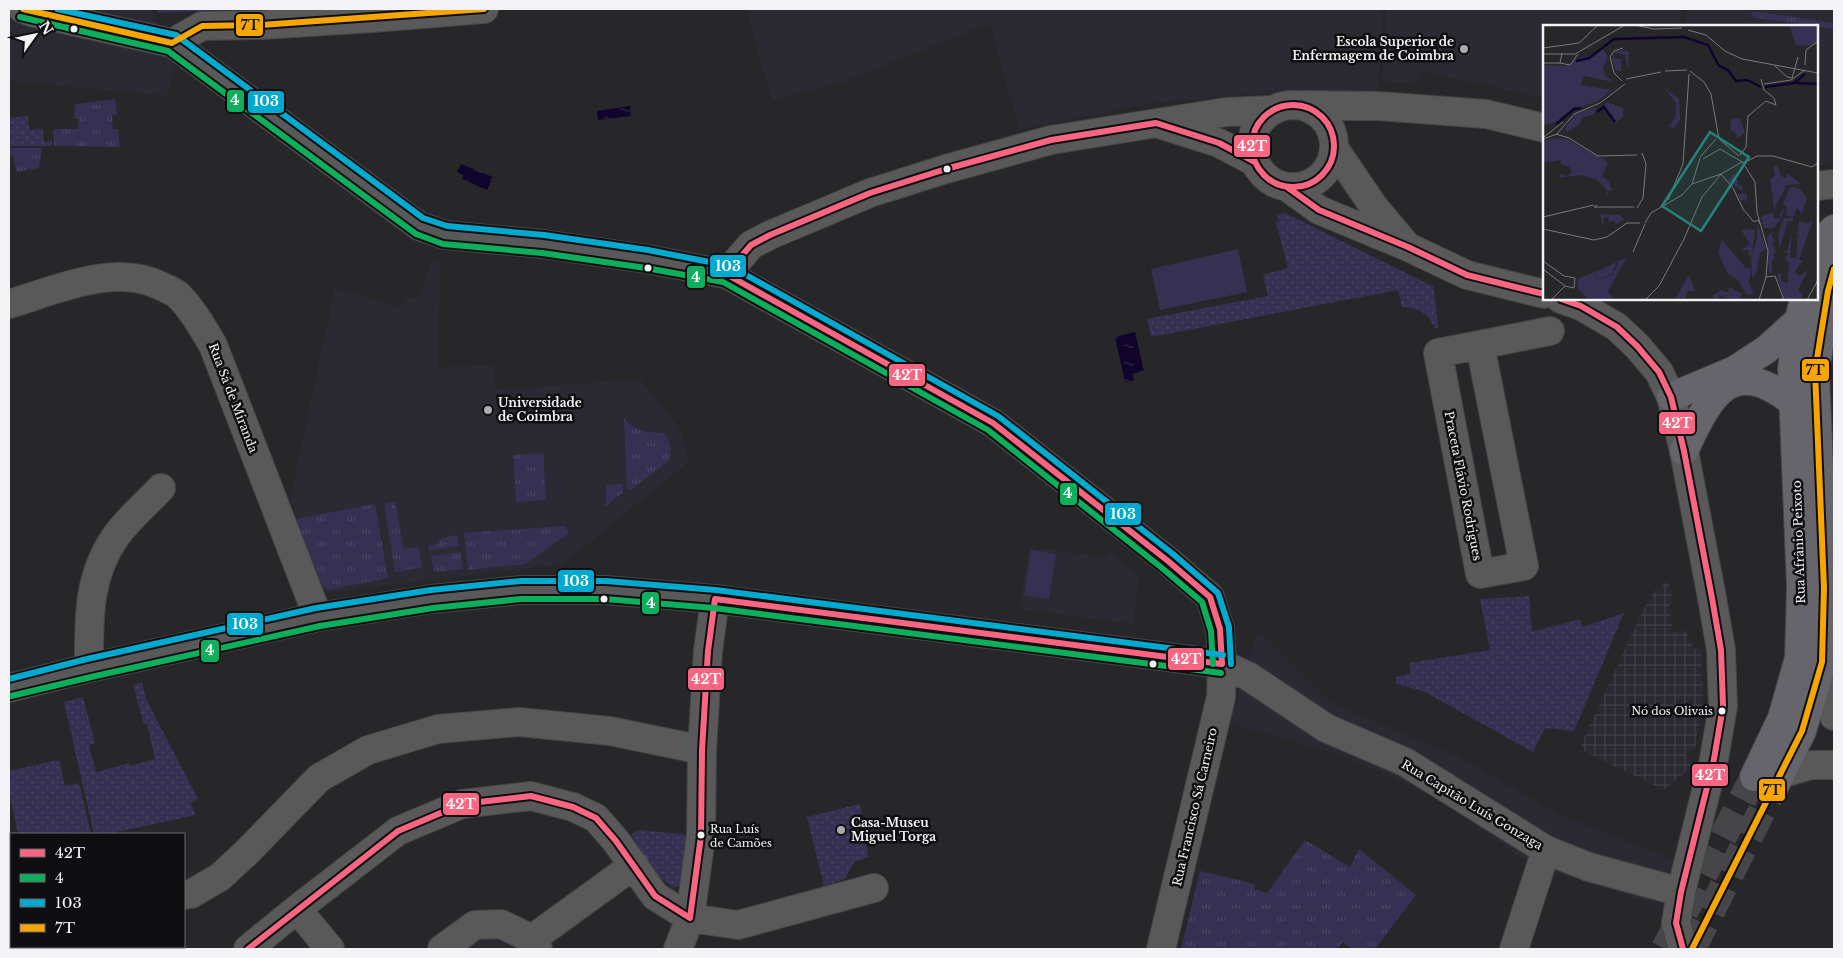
<svg xmlns="http://www.w3.org/2000/svg" width="1843" height="958" font-family="'Libre Baskerville',serif">
	<style>
		.built { fill: #2b2a33 }
		.industrial { fill: url(#industrial-grid) }
		.grass { fill: url(#grass-tufts) }
		.garden { fill: url(#garden-dots) }
		.pitch { fill: #363053 }
		.water { fill: url(#water-ripples) }
		.lines { fill: none; stroke-linecap: round; stroke-linejoin: round }
		.major-tunnel { stroke: #464648; stroke-width: 28; stroke-dasharray: 28 14; stroke-linecap: butt }
		.minor-casing { stroke: #454548; stroke-width: 30 }
		.major-casing { stroke: #454548; stroke-width: 30 }
		.minor { stroke: #59595a; stroke-width: 28 }
		.major { stroke: #66656c; stroke-width: 28 }
		.bus-1-casing { stroke: #0f0f11; stroke-width: 10 }
		.bus-2-casing { stroke: #0f0f11; stroke-width: 10 }
		.bus-3-casing { stroke: #0f0f11; stroke-width: 10 }
		.bus-4-casing { stroke: #0f0f11; stroke-width: 10 }
		.bus-1 { stroke: #fa6682; stroke-width: 6 }
		.bus-2 { stroke: #0daf5c; stroke-width: 6 }
		.bus-3 { stroke: #00a9ce; stroke-width: 6 }
		.bus-4 { stroke: #f7a600; stroke-width: 6 }
		.bus-dot { fill: #f3f3f6; stroke: #0f0f11; stroke-width: 2 }
		.poi-dot { fill: #acacae; stroke: #0f0f11; stroke-width: 2 }
		.labels { text-anchor: middle; stroke-width: 5; stroke-linejoin: round; paint-order: stroke }
		.bus-label { font-size: 11px; fill: #f3f3f6; stroke: #0f0f11; text-anchor: end }
		.poi-label { font-size: 12px; font-weight: bold; fill: #f3f3f6; stroke: #0f0f11; text-anchor: start }
		.street-label { font-size: 12px; fill: #f3f3f6; stroke: #0f0f11 }
		.inset-river { fill: none; stroke: #11042c; stroke-width: 2.5 }
		.inset-road { fill: none; stroke: #79797b; stroke-width: 1 }
		.view { fill: #26827c; fill-opacity: 0.15; stroke: #26827c; stroke-width: 2.5 }
		.inset-edge { fill: none; stroke: #f3f3f6; stroke-width: 2.5 }
		.line-badge { stroke: #0f0f11; stroke-width: 2 }
		.badge-label { font-size: 14px; text-anchor: middle; font-weight: bold; fill: #fff }
		.pale-badge-label { font-size: 14px; text-anchor: middle; font-weight: bold; fill: #111 }
	</style>
	<defs>
		<pattern id="industrial-grid" width="8" height="8" patternUnits="userSpaceOnUse" patternTransform="scale(1.25)"><rect width="8" height="8" fill="#2b2a33"/><path d="M0 4h8M4 0v8" fill="none" stroke="#403f47"/></pattern>
		<pattern id="grass-tufts" width="24" height="20" patternUnits="userSpaceOnUse" patternTransform="scale(1.25)"><rect width="24" height="20" fill="#363053"/><path d="M3 7l-1-3M5 7V3M7 7l1-3M15 17l-1-3M17 17v-4M19 17l1-3" fill="none" stroke="#4a4464"/></pattern>
		<pattern id="garden-dots" width="8" height="8" patternUnits="userSpaceOnUse" patternTransform="scale(1.25)"><rect width="8" height="8" fill="#363053"/><path d="M2 2h.1M6 6h.1" fill="none" stroke="#4a4464" stroke-width="1.8" stroke-linecap="round"/></pattern>
		<pattern id="water-ripples" width="26" height="14" patternUnits="userSpaceOnUse" patternTransform="scale(1.25)"><rect width="26" height="14" fill="#11042c"/><path d="M2 4q2-2 4 0t4 0M15 11q2-2 4 0t4 0" fill="none" stroke="#34294b"/></pattern>
	</defs>
	<rect width="100%" height="100%" fill="#272729"/>
	<path class="built" d="M9,9h142l25,55 -8,32 -149,-14 -10,-5z
		M746,9h637l-5,82 -126,3 -98,9 -135,27 -29,-106 -148,59 -70,18z
		M1386,9h295l-2,17h-135v72l-121,-26 -6,11 -35,-2z
		M1687,9h147v155l-17,1v-139h-132z
		M433,259l8,5 -4,103 56,-1 3,24 144,-11 42,52 7,31 -126,102 -236,29 -37,-94 45,-211 67,19 3,-10 12,2z
		M1030,547l74,10 5,-6 30,25 -6,48 -114,-15z
		M1258,630l72,72 127,54 104,59 115,45 -17,45 -128,-40 -96,-69 -95,-41 -111,-32z
		M478,930l49,19h-73z"/>
	<path class="industrial" d="M1668,581l6,22 -5,1 4,29 13,-2 8,18 7,-2 2,51 -8,50 -9,6 5,9 -2,6 -25,21 -79,-38 -4,-7 61,-133 13,-21z"/>
	<path class="grass" d="M157,9h101l-100,4z
		M1752,11l82,12v6l-83,-12z
		M115,99l2,15 -5,1 1,14h5l2,18 -66,-1 -1,-17h25l1,-10 -5,-1 1,-14z
		M9,148h33l-3,20 -23,4 -3,-17 -4,1z
		M624,418c11,14 22,14 39,15 7,8 9,16 6,27l-38,30 -4,-1z
		M543,453l3,47 -30,2 -3,-47z
		M623,484v8l-17,14v-21z
		M395,502l9,47 15,-2 3,21 -27,4 -11,-68z
		M375,504l13,74 -61,12 -4,-3 -27,-68z
		M565,526l4,7 -44,31 -57,6 -4,-37z
		M457,535l2,11 -30,5 -1,-6 10,-1 4,-6z
		M461,552l2,17 -29,3 -3,-16z
		M1305,840l45,27 9,-18 57,46 -41,54h-23l-9,-7 -6,7h-156l19,-78 55,13 -1,5 13,4z"/>
	<path class="garden" d="M28,116l1,14 14,-1 1,13 8,-1v5h-43v-28z
		M1285,213l149,74 4,41 -3,1c-6,-16 -17,-22 -33,-22l-4,-17 -247,47 -4,-18 121,-23 -5,-21 25,-7 -12,-46 3,-1 -2,-6z
		M1529,596l3,36 48,-13 2,8 42,-14 -50,118 -29,-3 -12,24 -110,-61 -27,-7v-7l15,-3 -2,-11 81,-13 -10,-51z
		M142,682l4,17 52,100 -8,4 6,12 -88,19h-14l-30,-132 19,-5 12,46 -6,2 7,27 33,-9 1,3 25,-7 -8,-35 -3,1 -11,-40z
		M59,760l6,26 14,-3 12,51h-14l-1,-2 -9,2h-49l-9,-42v-21z
		M860,804l8,53 -14,5 -9,17 -21,7 -17,-69z
		M640,830l49,5 -8,50 -7,3c-20,-12 -31,-34 -43,-54z"/>
	<path class="pitch" d="M1238,249l9,43 -87,18 -9,-41z
		M1031,550l25,4 -7,45 -25,-4z"/>
	<path class="water" d="M630,106l1,10 -33,4 -1,-9z
		M461,164l32,13 -6,13 -25,-11 1,-4 -6,-3z
		M1135,332l9,39 -12,3 2,6 -9,2 -10,-45z"/>
	<g class="lines">
		<path class="major-tunnel" d="M1665,949l89,-172
			M1692,949l82,-162"/>
		<defs>
			<path id="minor" d="M23,9l8,3 141,31 247,183 26,9 98,9 104,15 79,15 267,149 175,138 42,36 10,32 2,35 -1,33 -60,252
				M172,43l30,-17 59,-1 112,-7 111,-9
				M1252 146a41 41 0 1 1 82 0a41 41 0 1 1-82 0Z
				M1303,105l75,1 108,8 58,14
				M1162,125l57,18 36,19
				M1334,148l40,59 31,37
				M1817,186l17,-2
				M1287,187l32,23 89,37 59,28 77,19
				M726,274l25,-29 19,-10 100,-42 76,-24 105,-29 175,-28 45,-2
				M1561,299l20,7 36,21 20,19 22,26 12,25 13,54 28,147 9,52 2,56 -9,53 -33,133 -5,31 7,26
				M9,304c47,-14 105,-41 152,-18 6,3 12,5 17,9 15,15 24,32 35,50l105,272
				M1480,345l44,221 -44,8 -42,-221 112,-22
				M1822,662l12,54
				M89,668c0,-48 -2,-91 27,-132 12,-17 31,-33 45,-48
				M9,688l80,-20 229,-51 114,-18 89,-9h84l110,9 507,65 26,12 78,52 79,34 141,88 43,17 92,25
				M1780,774l31,-9h23
				M184,895l7,-1 29,-17 27,-25 72,-74 49,-28 70,-21 81,-7 91,9 92,19
				M297,909l33,40
				M532,939l102,-74
				M64,949v-2
				M248,949l49,-40 101,-78 64,-27 69,-8 42,11 23,11 20,23 39,55 35,22 48,7 136,-37
				M442,949l33,-24 26,-1 31,15 6,10
				M678,949l12,-31 11,-82 1,-86 6,-99 7,-52
				M1514,949l32,-99"/>
			<path id="major" d="M1817,261l10,-25 7,-7
				M1671,397l64,-27 32,-21 32,-29
				M1684,451c26,-56 47,-98 110,-48
				M1754,777l28,-59 17,-60 2,-70 -9,-219 7,-49 5,-21
				M1774,787l28,-56 20,-69 2,-74 -9,-217 13,-80 6,-22"/>
		</defs>
		<use href="#minor" class="minor-casing"/>
		<use href="#major" class="major-casing"/>
		<use href="#minor" class="minor"/>
		<use href="#major" class="major"/>
		<defs>
			<path id="bus-1" d="M1252 146a41 41 0 1 1 82 0a41 41 0 1 1-82 0Z
				M1287,187l32,23 89,37 59,28 77,19
				M1561,299l20,7 36,21 20,19 22,26 12,25 13,54 28,147 9,52 2,56 -9,53 -33,133 -5,31 7,26
				M248,949l150,-118 64,-27 69,-8 42,11 23,11 20,23 39,55 35,22 11,-82 1,-86 6,-99 7,-52 507,65 -2,-35 -10,-32 -42,-36 -175,-138 -267,-149 25,-29 19,-10 100,-42 76,-24 105,-29 105,-17 63,20 36,19"/>
			<path id="bus-2" d="M20,17l148,34 248,183 27,10 99,9 104,15 77,14 265,148 174,138 40,34 9,29 2,33
				M11,696l80,-19 229,-51 113,-18 88,-9h84l109,9 507,65"/>
			<path id="bus-3" d="M57,9l119,26 247,183 24,8 97,9 104,15 82,16 268,150 175,138 45,39 11,34 2,37
				M9,679l78,-20 229,-51 115,-18 90,-9h85l110,9 507,65"/>
			<path id="bus-4" d="M23,9l149,34 30,-17 59,-1 223,-16
				M1692,949l110,-218 20,-69 2,-74 -9,-217 13,-80 6,-22"/>
		</defs>
		<use href="#bus-1" class="bus-1-casing"/>
		<use href="#bus-2" class="bus-2-casing"/>
		<use href="#bus-3" class="bus-3-casing"/>
		<use href="#bus-4" class="bus-4-casing"/>
		<use href="#bus-1" class="bus-1"/>
		<use href="#bus-2" class="bus-2"/>
		<use href="#bus-3" class="bus-3"/>
		<use href="#bus-4" class="bus-4"/>
	</g>
	<g class="bus-dot">
		<circle cx="74" cy="29" r="4.5"/>
		<circle cx="947" cy="169" r="4.5"/>
		<circle cx="648" cy="268" r="4.5"/>
		<circle cx="604" cy="599" r="4.5"/>
		<circle cx="1153" cy="664" r="4.5"/>
		<circle cx="1722" cy="711" r="4.5"/>
		<circle cx="701" cy="835" r="4.5"/>
	</g>
	<g class="poi-dot">
		<circle cx="1464" cy="49" r="5"/>
		<circle cx="488" cy="410" r="5"/>
		<circle cx="841" cy="830" r="5"/>
	</g>
	<g class="labels">
		<g class="bus-label">
			<text x="1713" y="715">Nó dos Olivais</text>
			<text x="710" y="833" text-anchor="start">Rua Luís<tspan x="710" dy="14">de Camões</tspan></text>
		</g>
		<g class="poi-label">
			<text x="1454" y="46" text-anchor="end">Escola Superior de<tspan x="1454" dy="14">Enfermagem de Coimbra</tspan></text>
			<text x="498" y="407">Universidade<tspan x="498" dy="14">de Coimbra</tspan></text>
			<text x="851" y="827">Casa-Museu<tspan x="851" dy="14">Miguel Torga</tspan></text>
		</g>
		<g class="street-label">
			<text transform="translate(233 398) rotate(69)" y="4">Rua Sá de Miranda</text>
			<text transform="translate(1463 486) rotate(79)" y="4">Praceta Flávio Rodrigues</text>
			<text transform="translate(1799 542) rotate(-92)" y="4">Rua Afrânio Peixoto</text>
			<text transform="translate(1472 805) rotate(31)" y="4">Rua Capitão Luís Gonzaga</text>
			<text transform="translate(1195 807) rotate(-77)" y="4">Rua Francisco Sá Carneiro</text>
		</g>
	</g>
	<g transform="translate(1543 25)">
		<rect width="275" height="275" fill="#272729"/>
		<path d="M59,22l6,11 -5,9 2,8 8,7 -29,-6 -3,9 31,5 -14,11 -23,8 -16,13 -16,3v-60l25,1 9,-8 12,-2zM73,26h13l-1,20 -3,-16 -7,-2 -4,1 1,5h6v12h-5l-4,-10 1,-6zM121,63l15,11 1,21 -6,8 -6,-1 8,-10v-14zM54,82l-3,7 -12,4 -3,7 -12,7 -2,-4 10,-14zM11,113l13,1 38,21 3,3 -6,13 7,6 3,9h-3l-3,7 1,-8 -11,-11 -16,-4 -21,3 2,-4 6,2 5,-4 -2,-5 -9,-3v-4l-18,3v-22zM234,140l4,11 5,2 2,-4 13,10 -14,1 -13,24 -4,-29 5,-5 -2,-8zM192,148l3,11 4,2 1,8h4v7l-7,-1 -2,-5 5,-3 -15,-11zM242,182l-3,10 -8,11h-10l-3,-10 3,-3 10,-2 -1,5h8l-2,-3zM57,189l20,1 4,5 -9,5v-4l-6,1 -1,-5h-4l-1,11zM270,195l-14,40 4,1 -8,10 4,5 9,-6 -10,21 5,3 -1,4 -17,2 -8,-23 4,-5v8l6,4 2,-21 -4,-5 3,-5 -6,-2h5l5,-19 -2,26h6l2,-24 -3,-2h3l1,-11 9,2zM146,250l6,16h-7l-3,7 -10,1zM186,262l13,7 -3,6 -19,-4 -4,4 -4,-4 9,-6 7,3z" fill="#363053"/>
		<path d="M246,0h29v16l-8,5 -14,-1zM214,199l9,23 -1,8v-6l-5,4 -4,21 -4,3 -1,-18 6,-22zM212,204l-3,25 -2,3 -2,-7h-7l9,-6 -9,-14z" fill="#363053"/>
		<path d="M64,77l16,6v9l-8,6 -12,-18zM197,93l5,15 -8,5 -1,-5 -6,-3 1,-11zM247,161l10,3 7,9 -5,16 -5,-6 -4,9 -7,-1 1,-9 -4,-3zM179,215l24,28h5l-2,14 5,12 -7,1 -9,-15 -10,-6 -10,-21zM84,232l-19,34 6,9h-25l-12,-12 1,-9 16,-7 4,8 14,-5 6,-10 -1,-3z" fill="#363053"/>
		<path d="M241,193h9v4l-5,-1 -9,29v-20zM229,207l3,1 -4,2 4,7 -3,1 4,9 -3,2 2,4 -3,3v13l-3,-2 -2,-35z" fill="#363053"/>
		<path d="M74,237l-5,12 -14,6 -3,-8z" fill="#363053"/>
		<path class="inset-river" d="M33,36l13,-3 25,-19 70,-2 24,8 11,21 9,4 8,11 11,-1 14,7M253,58l22,1M222,62l29,-4 11,-9M54,87l7,-5 11,15M13,99l18,-15 7,-1"/>
		<path class="inset-road" d="M92,0l19,4 28,-1M145,5l18,5 19,16 17,8 76,14M0,23l36,-5 19,-18M0,29h32l50,-29M0,38h17l2,-10M17,38l10,2 8,-11M262,40l1,-15 12,-9M232,41l12,11 5,1 6,-21M122,46l22,-1M147,46l14,11 7,12 8,45 20,17M83,54l35,-7M79,56l-8,-8 -4,-16 4,-6 9,-3M221,59l27,-4 14,-10M13,109l13,4 29,18 39,-1M1,112l19,-15M0,114l14,-5 17,-20 26,-11 25,-19M197,130l6,-8 2,-31 18,-15 10,4 -2,-7 -10,-8 -3,-11M157,132l16,-18M160,134l17,-10 24,14 13,-7h16l39,11 6,-4M202,141l10,16 2,30 11,39 -2,26 -7,23M178,149l12,14 10,21 11,13 4,-2 2,4M149,159l8,-26M125,175l15,-36 6,-90M54,180l-3,2h40M94,183l6,-10 3,-34 -4,-11M0,192l51,-12M102,198l6,-10 31,-18 10,-11 29,-10M0,204l51,11 13,-3 20,-14h13M90,227l12,-28M0,236l21,15 11,2 -1,10 -9,-2M0,244l22,17M223,252l9,-1 9,24M8,275l14,-14M102,275l14,-14 25,-47 18,-42 19,-23 21,-12M264,275l11,-20"/>
		<path class="view" d="M167,107l39,25 -48,74 -39,-25z"/>
		<rect width="275" height="275" class="inset-edge"/>
	</g>
	<g class="line-badge">
		<rect x="235" y="13" width="29" height="24" rx="5" fill="#f7a600"/>
		<rect x="226" y="89" width="19" height="24" rx="5" fill="#0daf5c"/>
		<rect x="247" y="90" width="38" height="24" rx="5" fill="#00a9ce"/>
		<rect x="1233" y="134" width="38" height="24" rx="5" fill="#fa6682"/>
		<rect x="709" y="254" width="38" height="24" rx="5" fill="#00a9ce"/>
		<rect x="686" y="265" width="20" height="24" rx="5" fill="#0daf5c"/>
		<rect x="1801" y="358" width="29" height="24" rx="5" fill="#f7a600"/>
		<rect x="888" y="363" width="38" height="24" rx="5" fill="#fa6682"/>
		<rect x="1658" y="411" width="38" height="24" rx="5" fill="#fa6682"/>
		<rect x="1059" y="482" width="19" height="24" rx="5" fill="#0daf5c"/>
		<rect x="1104" y="502" width="38" height="24" rx="5" fill="#00a9ce"/>
		<rect x="557" y="569" width="38" height="24" rx="5" fill="#00a9ce"/>
		<rect x="641" y="591" width="19" height="24" rx="5" fill="#0daf5c"/>
		<rect x="226" y="612" width="38" height="24" rx="5" fill="#00a9ce"/>
		<rect x="200" y="639" width="20" height="24" rx="5" fill="#0daf5c"/>
		<rect x="1167" y="647" width="38" height="24" rx="5" fill="#fa6682"/>
		<rect x="687" y="667" width="38" height="24" rx="5" fill="#fa6682"/>
		<rect x="1691" y="763" width="38" height="24" rx="5" fill="#fa6682"/>
		<rect x="1758" y="778" width="28" height="24" rx="5" fill="#f7a600"/>
		<rect x="442" y="792" width="38" height="24" rx="5" fill="#fa6682"/>
	</g>
	<g class="badge-label">
		<text x="235" y="105">4</text>
		<text x="266" y="106">103</text>
		<text x="1252" y="151">42T</text>
		<text x="728" y="271">103</text>
		<text x="696" y="282">4</text>
		<text x="907" y="380">42T</text>
		<text x="1677" y="428">42T</text>
		<text x="1068" y="498">4</text>
		<text x="1123" y="519">103</text>
		<text x="576" y="586">103</text>
		<text x="651" y="608">4</text>
		<text x="245" y="629">103</text>
		<text x="210" y="655">4</text>
		<text x="1186" y="664">42T</text>
		<text x="706" y="684">42T</text>
		<text x="1710" y="780">42T</text>
		<text x="461" y="809">42T</text>
	</g>
	<g class="pale-badge-label">
		<text x="250" y="30">7T</text>
		<text x="1815" y="375">7T</text>
		<text x="1772" y="795">7T</text>
	</g>
	<rect width="1843" height="958" fill="none" stroke="#f3f3f6" stroke-width="20"/>
	<rect x="10" y="833" width="175" height="115" fill="#0f0f11" stroke="#6a6a6d"/>
	<rect x="20" y="849" width="25" height="8" fill="#fa6682" stroke="#6a6a6d"/>
	<text x="55" y="858" font-size="15" fill="#f3f3f6">42T</text>
	<rect x="20" y="874" width="25" height="8" fill="#0daf5c" stroke="#6a6a6d"/>
	<text x="55" y="883" font-size="15" fill="#f3f3f6">4</text>
	<rect x="20" y="899" width="25" height="8" fill="#00a9ce" stroke="#6a6a6d"/>
	<text x="55" y="908" font-size="15" fill="#f3f3f6">103</text>
	<rect x="20" y="924" width="25" height="8" fill="#f7a600" stroke="#6a6a6d"/>
	<text x="55" y="933" font-size="15" fill="#f3f3f6">7T</text>
	<g transform="translate(35 35) rotate(57)" stroke="#0f0f11" stroke-width="4" paint-order="stroke">
	<path d="M0-4L9 19L0 12L-9 19Z" fill="#f3f3f6"/>
	<text y="-8" font-size="14" font-weight="bold" text-anchor="middle" fill="#f3f3f6">N</text>
	</g>
</svg>
